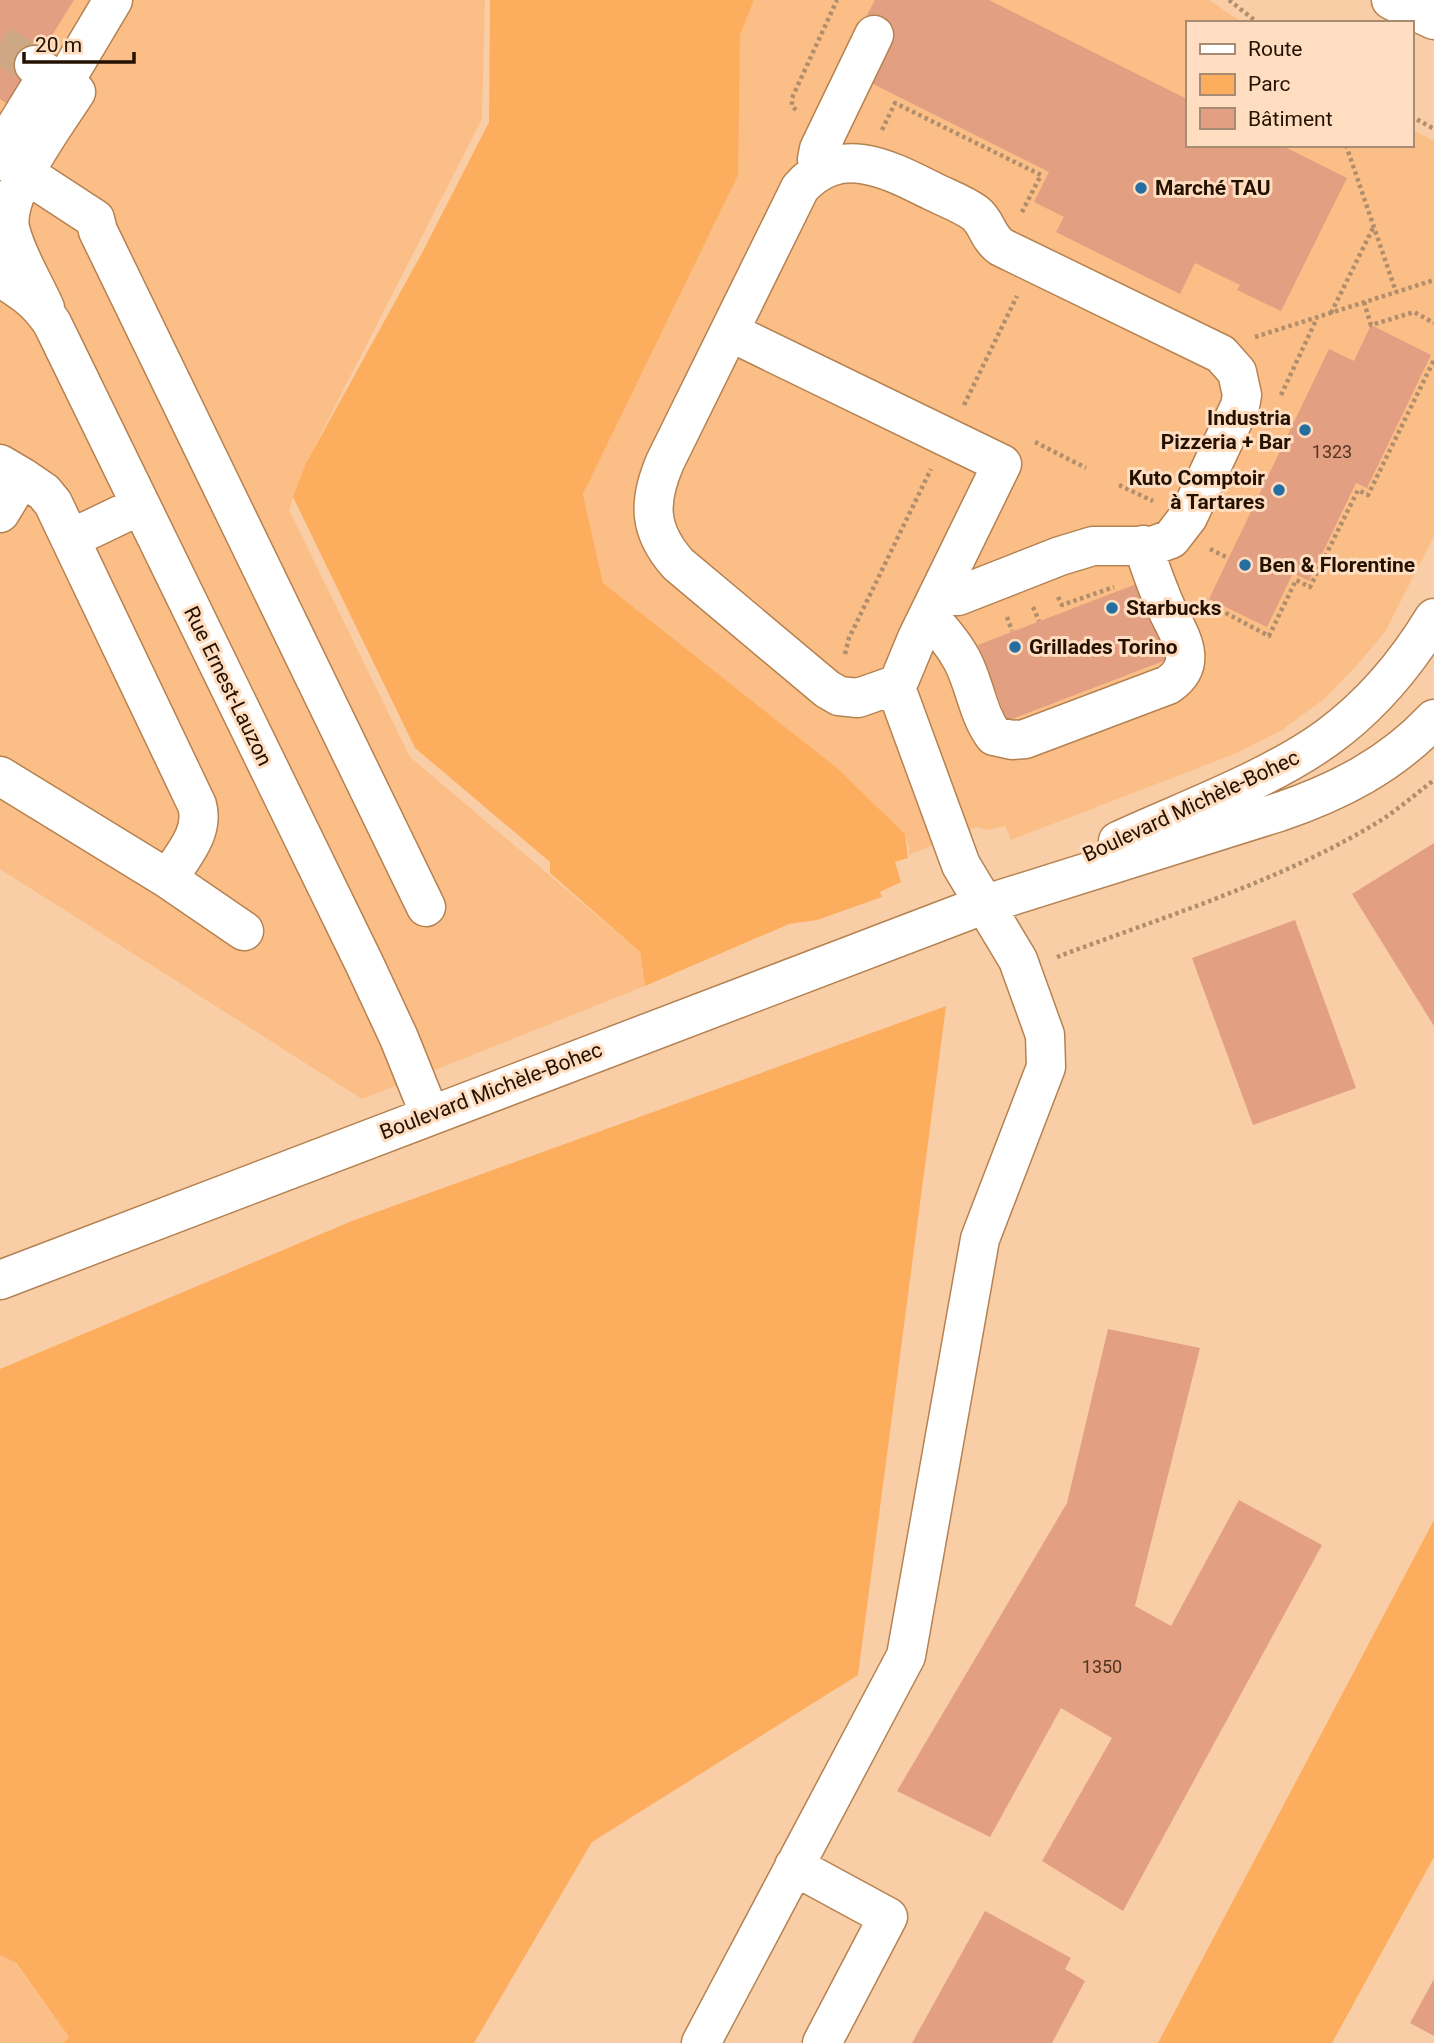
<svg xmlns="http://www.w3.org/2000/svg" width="1434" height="2043" font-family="Roboto,sans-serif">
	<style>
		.built { fill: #fabe86 }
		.green { fill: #fdad5e }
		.building { fill: #e29f82 }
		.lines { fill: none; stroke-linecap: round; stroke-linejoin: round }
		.minor-tunnel { stroke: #cea885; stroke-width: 38; stroke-dasharray: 38 19; stroke-linecap: butt }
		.minor-casing { stroke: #b58252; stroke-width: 41 }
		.path { stroke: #b08e6d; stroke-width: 4.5; stroke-dasharray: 3.5 3.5; stroke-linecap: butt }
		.minor { stroke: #fff; stroke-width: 38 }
		.poi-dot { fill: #256ea2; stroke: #ffddc0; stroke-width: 2.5 }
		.labels { text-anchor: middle; stroke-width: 6; stroke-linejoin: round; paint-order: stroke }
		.number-label { font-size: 18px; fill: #543420 }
		.poi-label { font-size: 21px; font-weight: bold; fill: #241100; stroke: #ffddc0; text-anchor: start }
		.street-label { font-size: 21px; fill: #241100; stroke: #ffddc0 }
	</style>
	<rect width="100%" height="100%" fill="#f9cea6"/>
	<path class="built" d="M0,0h485l-3,119 -176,344 -17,47 121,247 230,195 5,34 -283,113 -362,-230z
		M754,0h455l34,23h-56v122h224v-16l23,12v395l-49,96 -28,33 -33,34 -42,31 -45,23 -226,87 -6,-14 -17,4 -11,-3 -68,28v-7l-4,-14 -68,-66 -234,-185 -20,-90 154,-318 3,-140z
		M0,1955l15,8 54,74 -6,6h-63z"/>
	<path class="green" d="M490,0h264l-14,35 -2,140 -155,319 20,89 234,185 68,66 3,24 -13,4 6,20 -21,10 2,5 -65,23 -28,4 -144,62 -5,-34 -90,-79v-11l-135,-114 -122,-251 13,-34 116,-210 67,-131z
		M946,1006l-88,669 -266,167 -118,201h-411l6,-6 -53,-74 -16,-8v-586l352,-148z
		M1434,1520v337l-102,186h-174z"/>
	<path class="building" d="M0,0h74l-65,105 -9,-6z
		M875,0h114l198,99v46h94l66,33 -66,133 -44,-21 3,-5 -45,-22 -15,31 -124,-62 8,-15 -30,-15 15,-30 -182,-91 -7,-53z
		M1371,325l60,30 -64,133 -11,-5 -47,98 -16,-8 -26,54 -58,-28 120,-250 25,12z
		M1139,583l30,76 -162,62 -29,-76z
		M1434,843v183l-82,-132z
		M1295,920l61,168 -103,37 -61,-167z
		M1108,1329l92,19 -65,258 36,20 68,-126 83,45 -199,366 -81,-50 70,-123 -51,-30 -71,129 -93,-46 170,-288z
		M985,1911l86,47 -6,11 20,12 -33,62h-140z
		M1434,1979v57l-24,-13z"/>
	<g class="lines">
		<path class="minor-tunnel" d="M0,44l34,21"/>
		<defs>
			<path id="minor" d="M1391,0l43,20
				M34,65l42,27c-20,31 -72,100 -66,136 6,27 24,55 35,80
				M63,84l50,-84
				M0,152l48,-78
				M0,157l95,62 3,12 328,676
				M819,170l-2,-11 2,-10 55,-114
				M0,277c23,15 36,22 52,46l313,642 34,73 31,77
				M730,332l272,132 -85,174 -17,41 -5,6 -37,13 -19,-2 -12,-7 -149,-125c-30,-34 -30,-62 -13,-102l135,-274c40,-45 88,-19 132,3 14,7 31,13 43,22 12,9 12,24 26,34l220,107 16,18 5,23 -2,11 -52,111 -17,22 -19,7h-59l-33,10 -102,40 -20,-1
				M0,464l22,13 -22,36
				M70,539l69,-33
				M928,616c13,14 25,27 34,44 13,24 15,53 32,76l18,4 13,-1 143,-54c35,-24 8,-53 -4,-82 -8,-19 -15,-38 -21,-58
				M0,776l168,103c14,-23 37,-46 29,-74l-144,-302 -9,-11 -22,-15
				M1118,841c67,-31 151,-61 210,-104 44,-32 78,-73 106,-119
				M168,879l76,52
				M0,1280l983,-375 296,-93c59,-20 112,-47 155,-93
				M794,1866l94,51 -66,126
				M701,2043l205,-387 74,-417 66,-172 -1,-32 -27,-75 -57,-95 -66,-180"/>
		</defs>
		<use href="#minor" class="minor-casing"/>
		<path class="path" d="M1229,0l29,23
			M796,110l-4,-4v-8l45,-98
			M1411,116l23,13
			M882,130l13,-27 146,72 -20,39
			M1346,145l50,147
			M1364,302l7,23 43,-13 20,11
			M1331,313l42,-85
			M1255,337l179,-57
			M1281,395l36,-77
			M964,405l53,-109
			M1275,415l18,8
			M1035,442l51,26
			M1250,474l15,7
			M1119,485l34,16
			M1210,549l18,9
			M1058,597l4,8 52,-18
			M1207,603l62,33 27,-56 14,7 48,-97 10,5 66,-135
			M1033,607l6,14
			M1007,617l5,14
			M845,654l4,-16 82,-169
			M1057,957c106,-40 230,-78 326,-138 18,-12 34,-26 51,-39"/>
		<use href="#minor" class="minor"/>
	</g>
	<g class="poi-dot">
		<circle cx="1141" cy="188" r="7"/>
		<circle cx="1305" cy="430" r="7"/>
		<circle cx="1279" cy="490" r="7"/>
		<circle cx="1245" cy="565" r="7"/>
		<circle cx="1112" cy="608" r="7"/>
		<circle cx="1015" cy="647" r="7"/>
	</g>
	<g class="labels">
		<g class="number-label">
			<text x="1332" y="458">1323</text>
			<text x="1102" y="1673">1350</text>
		</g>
		<g class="poi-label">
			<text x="1155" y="195">Marché TAU</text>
			<text x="1291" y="425" text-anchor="end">Industria<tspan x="1291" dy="24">Pizzeria + Bar</tspan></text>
			<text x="1265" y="485" text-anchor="end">Kuto Comptoir<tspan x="1265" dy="24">à Tartares</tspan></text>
			<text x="1259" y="572">Ben &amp; Florentine</text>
			<text x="1126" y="615">Starbucks</text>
			<text x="1029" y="654">Grillades Torino</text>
		</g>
		<g class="street-label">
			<text transform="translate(228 686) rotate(64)" y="7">Rue Ernest-Lauzon</text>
			<text transform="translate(1191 806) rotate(-25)" y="7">Boulevard Michèle-Bohec</text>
			<text transform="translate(491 1091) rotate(-21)" y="7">Boulevard Michèle-Bohec</text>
		</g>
	</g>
	<rect x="1186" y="21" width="228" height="126" fill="#ffddc0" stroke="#a78b73" stroke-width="2"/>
	<rect x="1200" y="44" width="35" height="10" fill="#ffffff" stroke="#a78b73" stroke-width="2"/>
	<text x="1248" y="56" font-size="21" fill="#241100">Route</text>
	<rect x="1200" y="74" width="35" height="21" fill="#fdad5e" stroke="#a78b73" stroke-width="2"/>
	<text x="1248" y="91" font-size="21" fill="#241100">Parc</text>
	<rect x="1200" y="108" width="35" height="21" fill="#e29f82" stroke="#a78b73" stroke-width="2"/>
	<text x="1248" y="126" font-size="21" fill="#241100">Bâtiment</text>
	<path d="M24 52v10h110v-10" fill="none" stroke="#241100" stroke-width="3.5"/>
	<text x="35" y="52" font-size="21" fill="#241100" stroke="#ffddc0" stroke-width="5" paint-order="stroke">20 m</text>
</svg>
